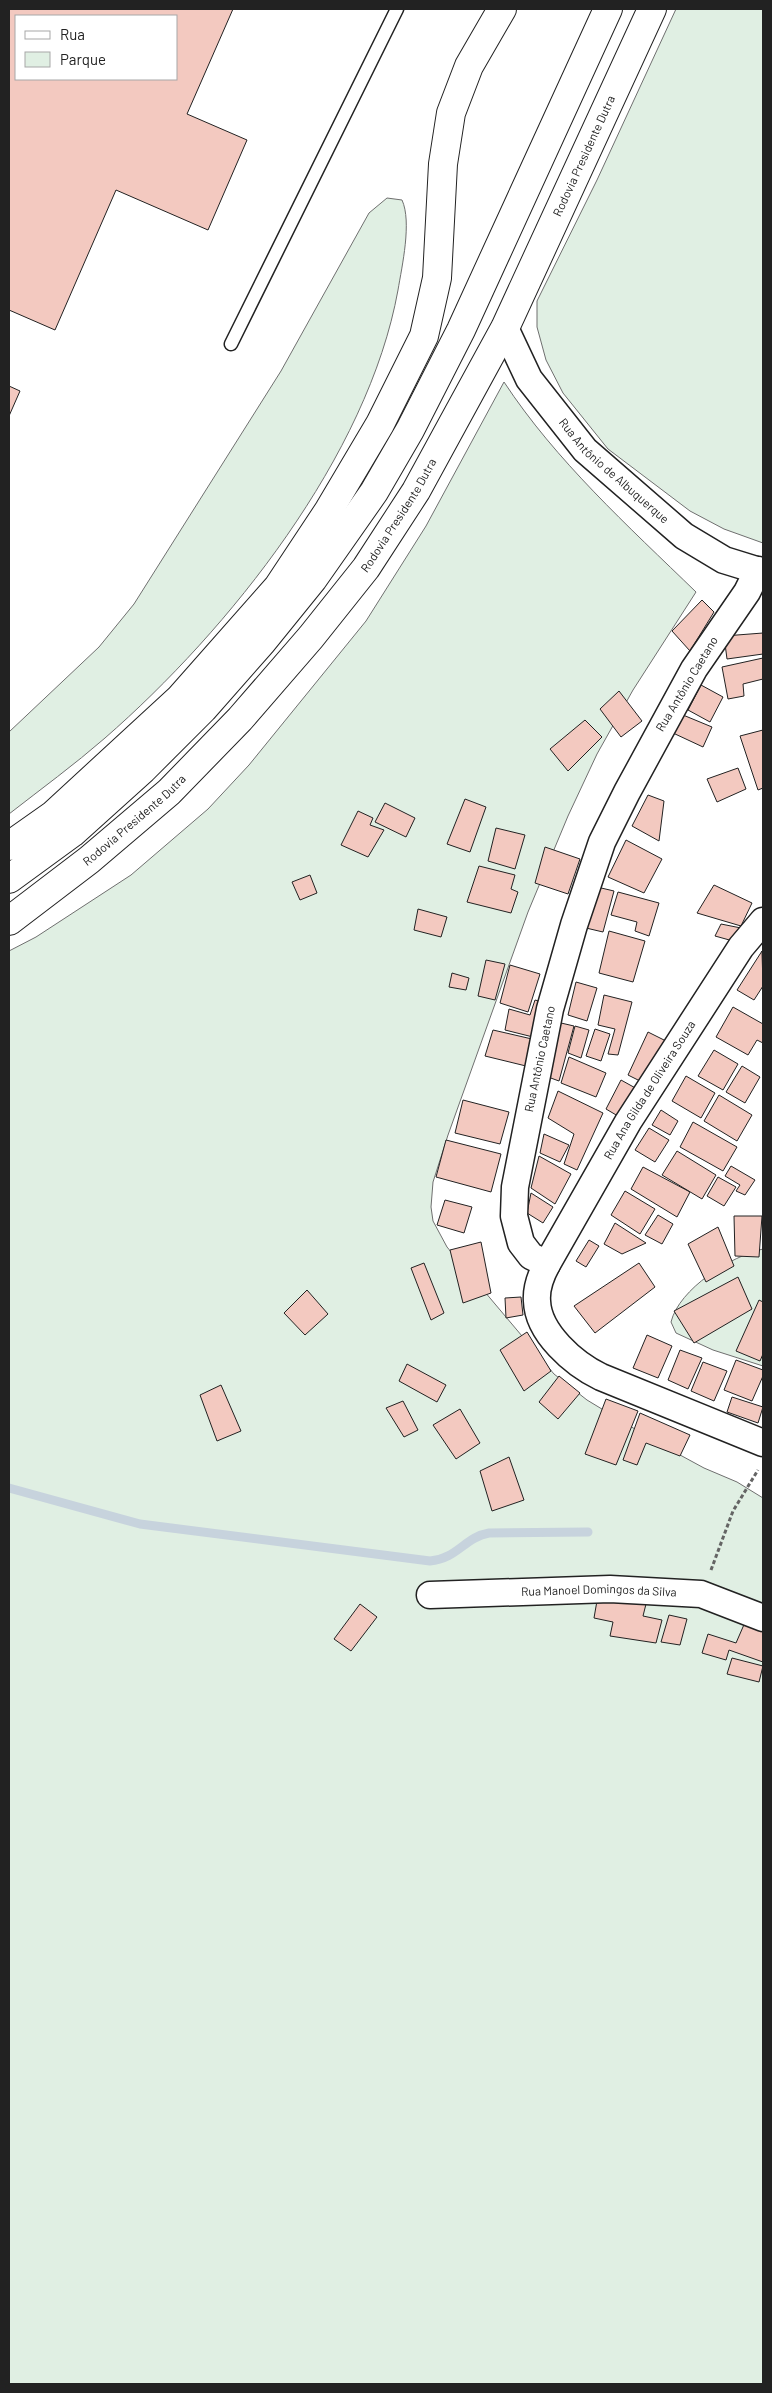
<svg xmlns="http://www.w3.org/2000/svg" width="772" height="2393" font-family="Barlow,sans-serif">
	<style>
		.green { fill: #e0efe3; stroke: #6f6f6f }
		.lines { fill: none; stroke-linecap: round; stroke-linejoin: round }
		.stream { stroke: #c7d3dd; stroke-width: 9 }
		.building { fill: #f3c9c0; stroke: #222; fill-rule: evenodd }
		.lane-casing { stroke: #222; stroke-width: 15 }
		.street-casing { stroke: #222; stroke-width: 29 }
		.highway-casing { stroke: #222; stroke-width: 30 }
		.path { stroke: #646464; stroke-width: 3; stroke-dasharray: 4 2.5; stroke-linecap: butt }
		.lane { stroke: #fff; stroke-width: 12 }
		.street { stroke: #fff; stroke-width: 26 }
		.highway { stroke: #fff; stroke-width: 28 }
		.labels { text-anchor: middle; stroke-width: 4; stroke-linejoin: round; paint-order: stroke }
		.street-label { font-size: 12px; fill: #222; stroke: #fff }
	</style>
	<rect width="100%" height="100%" fill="#fff"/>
	<path class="green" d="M676,9h87v534l-39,-14 -34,-18 -82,-62 -45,-56 -17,-33 -9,-33v-26l60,-121z
		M387,198l15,2c10,22 0,66 -4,90 -30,166 -169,340 -293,448 -31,27 -64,51 -96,76v-82l90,-85 35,-43 147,-233 88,-158z
		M504,382c52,79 124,144 192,210l-63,98 -36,64 -29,62 -40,96 -80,223 -15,47 -2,25 2,14 14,26 107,127 33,26 71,43 46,25 33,14 26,16v886h-754v-1433l27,-14 95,-62 77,-66 41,-44 117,-144 60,-95z
		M763,1249v117l-50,-16 -37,-17 -5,-11c8,-33 60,-66 92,-73z"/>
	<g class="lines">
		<path class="stream" d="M9,1488l131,36 290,37c27,-2 35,-24 59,-28l99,-1"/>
	</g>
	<path class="building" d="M9,9h224l-46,105 60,26 -39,90 -92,-40 -61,140 -46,-20zM16,16h160v63h-160z
		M9,386l11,5 -11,25z
		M702,600l12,12 -24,39 -18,-20z
		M763,633v21l-36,5 -3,-23z
		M763,658v21l-20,5 1,12 -16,3 -6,-32z
		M701,685l22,12 -13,25 -22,-12z
		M619,691l23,30 -21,16 -21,-28z
		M683,715l29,12 -9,20 -30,-14z
		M585,720l17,17 -34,34 -18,-22z
		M763,730v58l-5,2 -18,-54z
		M738,768l8,21 -29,13 -10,-23z
		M648,795l16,6 -5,40 -27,-15z
		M465,799l21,8 -16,45 -23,-8z
		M385,803l30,15 -9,19 -31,-15z
		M358,811l15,7 -3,7 14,5 -16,27 -27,-12z
		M496,828l29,7 -10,34 -27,-8z
		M626,840l36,19 -18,34 -36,-16z
		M545,847l35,12 -12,35 -33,-11z
		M479,866l36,9 -4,14 7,3 -7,21 -44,-11z
		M310,875l7,18 -17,7 -8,-18z
		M714,885l38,18 -11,23 -44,-13z
		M597,887l17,4 -11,41 -17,-4z
		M618,892l41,11 -10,33 -14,-5 2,-9 -26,-7z
		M418,909l29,8 -6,20 -27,-7z
		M721,924l20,4 -8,13 -18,-5z
		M609,931l36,10 -12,41 -34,-9z
		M762,951l1,35 -9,14 -17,-10z
		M486,960l19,4 -10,36 -17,-4z
		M510,965l30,9 -12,38 -28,-9z
		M452,973l17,5 -3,12 -17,-3z
		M576,982l21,6 -10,33 -19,-6z
		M604,995l28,7 -14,53 -10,-1 7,-25 -17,-4z
		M535,1000l7,2 -9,35 -28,-7 4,-21 21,6z
		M733,1007l30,17v19l-6,-3 -9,15 -32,-18z
		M561,1023l13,3 -15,55 -11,-4z
		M575,1026l14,4 -8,28 -13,-5z
		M595,1029l15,5 -9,27 -15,-5z
		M493,1030l39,9 -6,27 -41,-10z
		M648,1032l20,10 -22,42 -18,-9z
		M714,1050l24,14 -15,26 -25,-14z
		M569,1057l37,16 -10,24 -35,-14z
		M742,1066l18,11 -15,26 -19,-11z
		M686,1076l29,17 -14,25 -29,-17z
		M621,1080l18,10 -16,29 -17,-10z
		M558,1091l45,22 -26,57 -13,-6 10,-30 -26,-16z
		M719,1095l33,20 -15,26 -33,-20z
		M463,1100l46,12 -9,32 -45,-11z
		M661,1110l17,11 -8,14 -18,-10z
		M693,1122l44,25 -14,24 -43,-24z
		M649,1128l20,12 -14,22 -20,-12z
		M544,1134l25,11 -9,17 -20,-9z
		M446,1140l55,14 -10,38 -55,-15z
		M677,1151l39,24 -14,24 -40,-24z
		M539,1156l32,18 -16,30 -24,-16z
		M731,1166l24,14 -10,15 -9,-4 4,-6 -15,-9z
		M643,1167l47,25 -13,25 -46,-28z
		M718,1177l18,10 -12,19 -17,-10z
		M625,1191l30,18 -15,25 -29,-19z
		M531,1193l22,14 -10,16 -16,-10z
		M445,1200l27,7 -8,26 -27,-8z
		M658,1215l15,9 -11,20 -17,-9z
		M734,1216h28l-3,41 -24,-1z
		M615,1223l31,20 -24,11 -18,-10z
		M718,1227l16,39 -28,16 -18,-38z
		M589,1240l10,6 -13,21 -10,-6z
		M481,1242l10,51 -28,10 -13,-53z
		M424,1263l20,50 -13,7 -20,-52z
		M639,1263l16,24 -60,46 -21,-27z
		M738,1277l14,32 -58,34 -20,-32z
		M307,1290l21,24 -23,21 -21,-22z
		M521,1297l2,18 -17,3 -1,-20z
		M759,1300l4,2v52l-3,7 -24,-10z
		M527,1332l24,39 -27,20 -24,-41z
		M647,1335l25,11 -14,32 -25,-10z
		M680,1350l22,8 -14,31 -20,-9z
		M736,1360l27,10v6l-11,25 -28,-11z
		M703,1362l24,9 -13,30 -23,-10z
		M407,1364l39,21 -9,17 -38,-21z
		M559,1376l21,17 -22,26 -19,-17z
		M221,1385l20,46 -24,10 -17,-46z
		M732,1397l31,10 -5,16 -31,-11z
		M606,1399l32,12 -22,54 -31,-11z
		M403,1401l15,29 -14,7 -18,-29z
		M460,1409l20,34 -24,16 -23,-34z
		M640,1413l50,22 -10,21 -34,-13 -9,22 -14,-5z
		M509,1457l15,43 -32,11 -12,-40z
		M598,1595l48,9 -3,12 19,4 -6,23 -46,-7 3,-14 -19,-4z
		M360,1604l17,13 -26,34 -17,-12z
		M669,1615l18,4 -7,26 -19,-3z
		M746,1620l17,6v36l-34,-12 -3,10 -24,-7 6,-19 28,9z
		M732,1658l31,8 -4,16 -32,-8z"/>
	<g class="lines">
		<defs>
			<path id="lane" d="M231,344l166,-335"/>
			<g id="street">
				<path id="s1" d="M505,328l24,51 56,71 99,86 40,24 39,12"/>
				<path d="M758,570l-11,22 -53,77 -67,123 -25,50 -28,83 -24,84 -35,178 -1,29 7,27 10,13 16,8c-6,11 -11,24 -10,37 1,32 37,63 64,76l162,66"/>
				<path id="s2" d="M547,1264l81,-142 113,-175 22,-26"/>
				<path id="s3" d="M430,1595l180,-6 91,5 62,24"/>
			</g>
			<g id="highway">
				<path d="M9,846l44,-31 127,-117 98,-111 51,-77 51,-86 44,-88 13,-58 6,-114 8,-51 18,-47 33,-57"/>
				<path d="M9,879l63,-46 71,-64 60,-60 59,-67 51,-63 61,-87 36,-62 51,-100 147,-321"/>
				<path id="s4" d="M9,921l80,-61 80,-68 71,-73 71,-82 55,-69 50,-77 89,-163 147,-319"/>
			</g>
		</defs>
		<use href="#lane" class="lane-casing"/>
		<use href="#street" class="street-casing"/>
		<use href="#highway" class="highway-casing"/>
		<path class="path" d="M711,1570l22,-59 25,-41"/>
		<use href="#lane" class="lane"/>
		<use href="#street" class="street"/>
		<use href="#highway" class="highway"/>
	</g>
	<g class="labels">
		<g class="street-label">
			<text dy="4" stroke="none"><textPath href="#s4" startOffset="971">Rodovia Presidente Dutra</textPath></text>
			<text dy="4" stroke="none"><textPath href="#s1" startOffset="182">Rua Antônio de Albuquerque</textPath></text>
			<text dy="4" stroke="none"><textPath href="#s4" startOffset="566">Rodovia Presidente Dutra</textPath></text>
			<text transform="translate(687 684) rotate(-59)" y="4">Rua Antônio Caetano</text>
			<text dy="4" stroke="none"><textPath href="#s4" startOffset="161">Rodovia Presidente Dutra</textPath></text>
			<text transform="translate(540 1059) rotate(-78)" y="4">Rua Antônio Caetano</text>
			<text dy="4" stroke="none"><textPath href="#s2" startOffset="202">Rua Ana Gilda de Oliveira Souza</textPath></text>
			<text dy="4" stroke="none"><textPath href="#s3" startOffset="169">Rua Manoel Domingos da Silva</textPath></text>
		</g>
	</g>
	<rect width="772" height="2393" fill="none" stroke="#222222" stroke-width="20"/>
	<rect x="15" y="15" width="162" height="65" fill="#ffffff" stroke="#a7a7a7"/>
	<rect x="25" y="31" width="25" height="8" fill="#ffffff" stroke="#a7a7a7"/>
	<text x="60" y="40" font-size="15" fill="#222222">Rua</text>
	<rect x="25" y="52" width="25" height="15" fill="#e0efe3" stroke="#a7a7a7"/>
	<text x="60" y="65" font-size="15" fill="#222222">Parque</text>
</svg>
